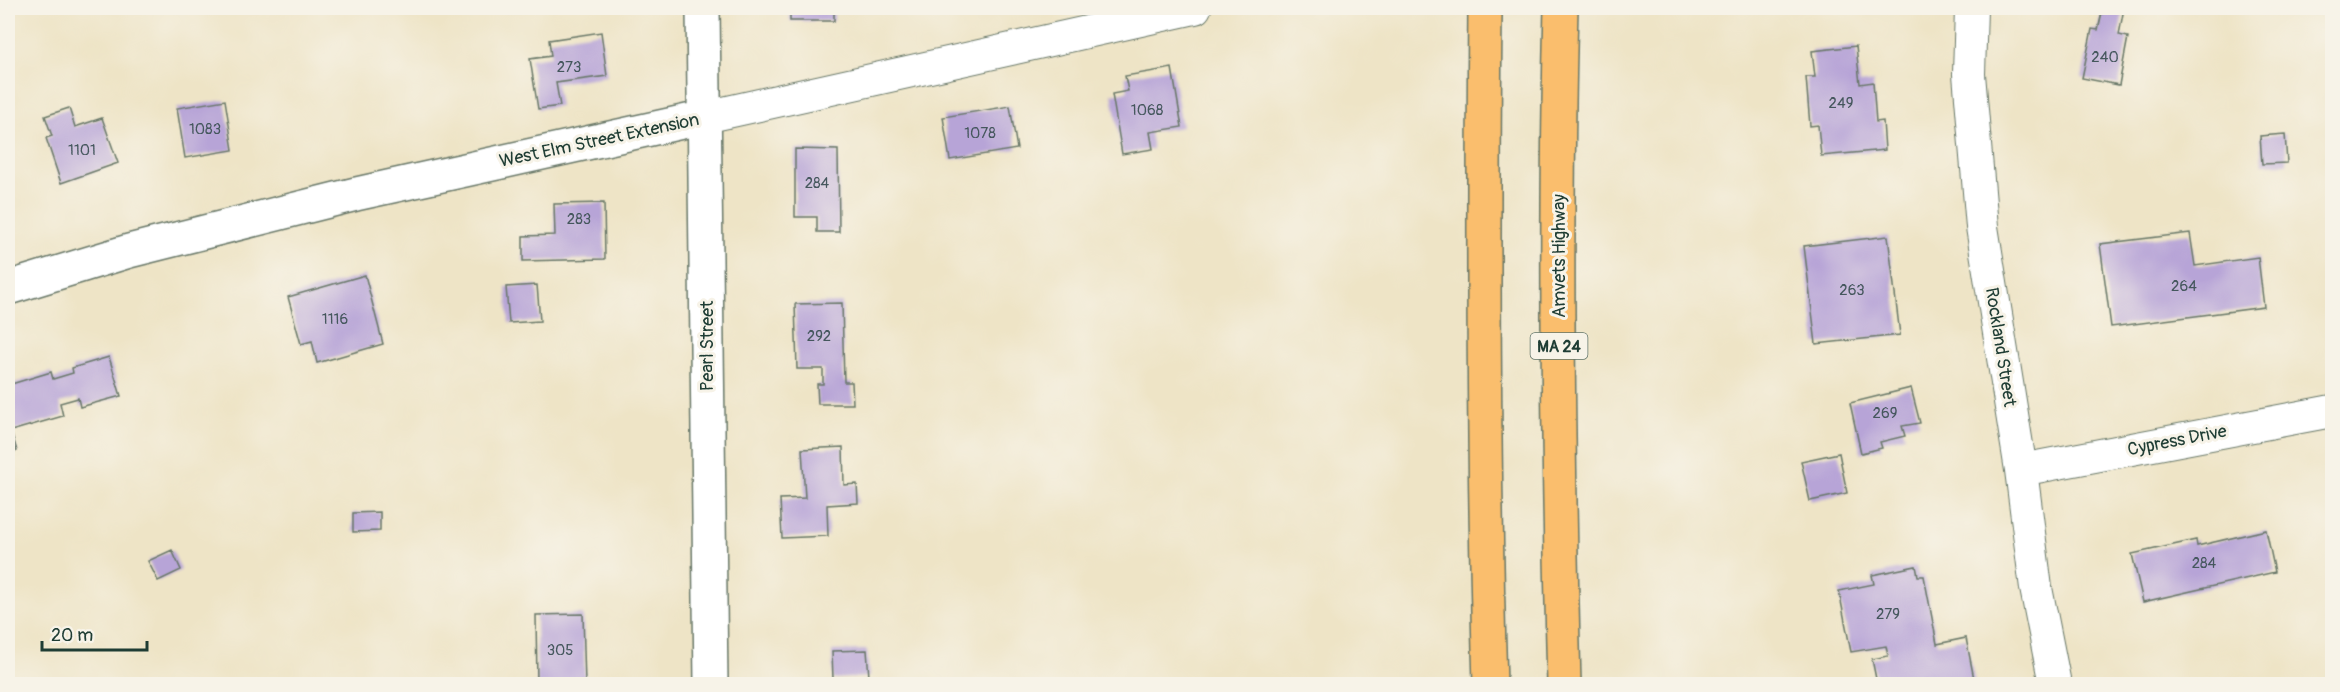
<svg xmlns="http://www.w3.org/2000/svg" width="2340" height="692" font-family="Pangolin,sans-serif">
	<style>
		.building { fill: #b7a4d7 }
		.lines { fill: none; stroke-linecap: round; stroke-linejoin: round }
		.minor-casing { stroke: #677767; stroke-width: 34 }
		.tertiary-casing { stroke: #677767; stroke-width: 36 }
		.motorway-casing { stroke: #677767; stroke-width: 36 }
		.minor { stroke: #fff; stroke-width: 32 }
		.tertiary { stroke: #fff; stroke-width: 33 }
		.motorway { stroke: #fabe6d; stroke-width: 33 }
		.labels { text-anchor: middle; stroke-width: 6; stroke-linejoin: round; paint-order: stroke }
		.number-label { font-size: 15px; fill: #45575d }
		.shield { fill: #f7f3e8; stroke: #60746a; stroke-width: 1.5 }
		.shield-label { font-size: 16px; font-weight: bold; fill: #1f3d34 }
		.street-label { font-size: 18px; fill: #1f3d34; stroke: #f7f3e8 }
	</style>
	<rect width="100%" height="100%" fill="#f7f3e8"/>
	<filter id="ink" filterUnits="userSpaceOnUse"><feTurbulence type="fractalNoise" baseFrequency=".0167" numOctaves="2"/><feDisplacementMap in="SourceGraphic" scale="12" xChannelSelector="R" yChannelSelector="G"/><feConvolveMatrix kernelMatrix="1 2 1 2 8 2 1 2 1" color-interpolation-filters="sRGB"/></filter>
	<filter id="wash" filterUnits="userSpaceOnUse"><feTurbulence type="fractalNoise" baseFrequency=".008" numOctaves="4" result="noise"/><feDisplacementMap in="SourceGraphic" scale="24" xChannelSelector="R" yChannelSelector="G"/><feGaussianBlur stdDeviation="1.35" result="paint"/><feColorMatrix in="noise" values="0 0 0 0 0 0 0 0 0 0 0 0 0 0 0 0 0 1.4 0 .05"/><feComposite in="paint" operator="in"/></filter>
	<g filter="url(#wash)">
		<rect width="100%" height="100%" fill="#eee4c6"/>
		<g id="blocks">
			<path class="building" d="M505,8h27v1l-27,3z
				M790,8h44v13h-44z
				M2103,8h21l-5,27 9,2 -9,48 -37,-7 10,-49 6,1z
				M601,32l6,44 -51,7 4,23 -22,3 -8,-50 21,-3 -2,-16z
				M1856,46l4,38 13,-2 3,40 7,-1 2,29 -64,6 -3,-31 -8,1 -4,-49h9l-3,-26z
				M1172,68l10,59 -32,5 3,17 -31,5 -10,-60 16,-3 -3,-15z
				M225,100l8,50 -48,8 -8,-50z
				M1010,106l7,43 -67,11 -7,-43z
				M69,108l6,19 27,-9 16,45 -57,20 -15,-45 6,-2 -7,-20z
				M2285,134l2,29 -25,1 -2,-28z
				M795,149l43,1 1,82h-22v-15h-22z
				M604,203l1,56 -82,2v-25l32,-1 -1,-31z
				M2190,233l5,33 63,-9 6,50 -153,20 -11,-83z
				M1888,236l12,99 -84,9 -12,-98z
				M365,275l18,69 -66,19 -5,-22 -11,3 -13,-47z
				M537,285l3,36 -31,2 -3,-36z
				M842,303l2,79h8l1,22h-35l-1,-20h6v-15h-26l-2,-65z
				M109,357l12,39 -41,11 -2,-9 -18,5 3,13 -52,15 6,20 -9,2v-68l43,-13 2,7 20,-6 -1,-5z
				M1911,388l9,35 -18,3 3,10 -25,6 2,6 -21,5 -11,-50z
				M843,447l1,38 13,-1 1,19 -31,2 1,31 -46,2 -2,-39 25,-1 -3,-49z
				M1839,453l8,40 -37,8 -9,-40z
				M380,512v19l-27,1v-19z
				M2266,530l9,42 -132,30 -11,-48 64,-14 1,6z
				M172,550l9,20 -23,11 -10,-20z
				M1916,566l2,10h6l13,68 29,-6 9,46h-98l-5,-25 16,-3 -2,-10 -35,6 -12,-61 35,-7 -2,-9z
				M583,614l2,70h-48l-1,-69z
				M867,650l2,27 -36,2 -1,-28z
				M875,682v2h-16v-1z"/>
		</g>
	</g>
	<g filter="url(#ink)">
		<use href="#blocks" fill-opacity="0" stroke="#677767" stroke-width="1.5"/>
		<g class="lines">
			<defs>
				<path id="minor" d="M1971,8l-2,66 13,153 39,243 15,118 19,96
					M705,117l490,-109
					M2021,470l311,-59"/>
				<path id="tertiary" d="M703,8l8,676
					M8,288l121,-37 227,-57 349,-77"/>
				<path id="motorway" d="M1485,8c-2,225 -2,451 5,676
					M1561,8c-6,225 -3,451 3,676"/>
			</defs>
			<use href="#minor" class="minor-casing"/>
			<use href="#tertiary" class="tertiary-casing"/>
			<use href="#motorway" class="motorway-casing"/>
			<use href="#minor" class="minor"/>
			<use href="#tertiary" class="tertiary"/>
			<use href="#motorway" class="motorway"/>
		</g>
	</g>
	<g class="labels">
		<g class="number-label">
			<text x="2105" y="62">240</text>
			<text x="569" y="72">273</text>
			<text x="1841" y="108">249</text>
			<text x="1147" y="115">1068</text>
			<text x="205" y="134">1083</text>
			<text x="980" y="138">1078</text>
			<text x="82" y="155">1101</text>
			<text x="817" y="188">284</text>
			<text x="579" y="224">283</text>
			<text x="2184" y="291">264</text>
			<text x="1852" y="295">263</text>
			<text x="335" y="324">1116</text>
			<text x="819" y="341">292</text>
			<text x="1885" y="418">269</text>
			<text x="2204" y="568">284</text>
			<text x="1888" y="619">279</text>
			<text x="560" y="655">305</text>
		</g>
		<rect class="shield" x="1530.5" y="333" width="57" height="26" rx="4.5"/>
		<g class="shield-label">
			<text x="1559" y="352">MA 24</text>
		</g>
		<g class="street-label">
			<text transform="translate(599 140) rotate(-12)" y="6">West Elm Street Extension</text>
			<text transform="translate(1559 256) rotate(-90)" y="6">Amvets Highway</text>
			<text transform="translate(707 346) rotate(-90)" y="6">Pearl Street</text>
			<text transform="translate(2001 347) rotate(81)" y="6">Rockland Street</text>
			<text transform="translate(2177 440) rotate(-11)" y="6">Cypress Drive</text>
		</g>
	</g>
	<rect width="2340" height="692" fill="none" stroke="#f7f3e8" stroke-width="30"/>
	<path d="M42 641v9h105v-9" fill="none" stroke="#1f3d34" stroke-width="3"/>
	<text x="51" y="641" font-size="18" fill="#1f3d34" stroke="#f7f3e8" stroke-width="4.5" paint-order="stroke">20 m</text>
</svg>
